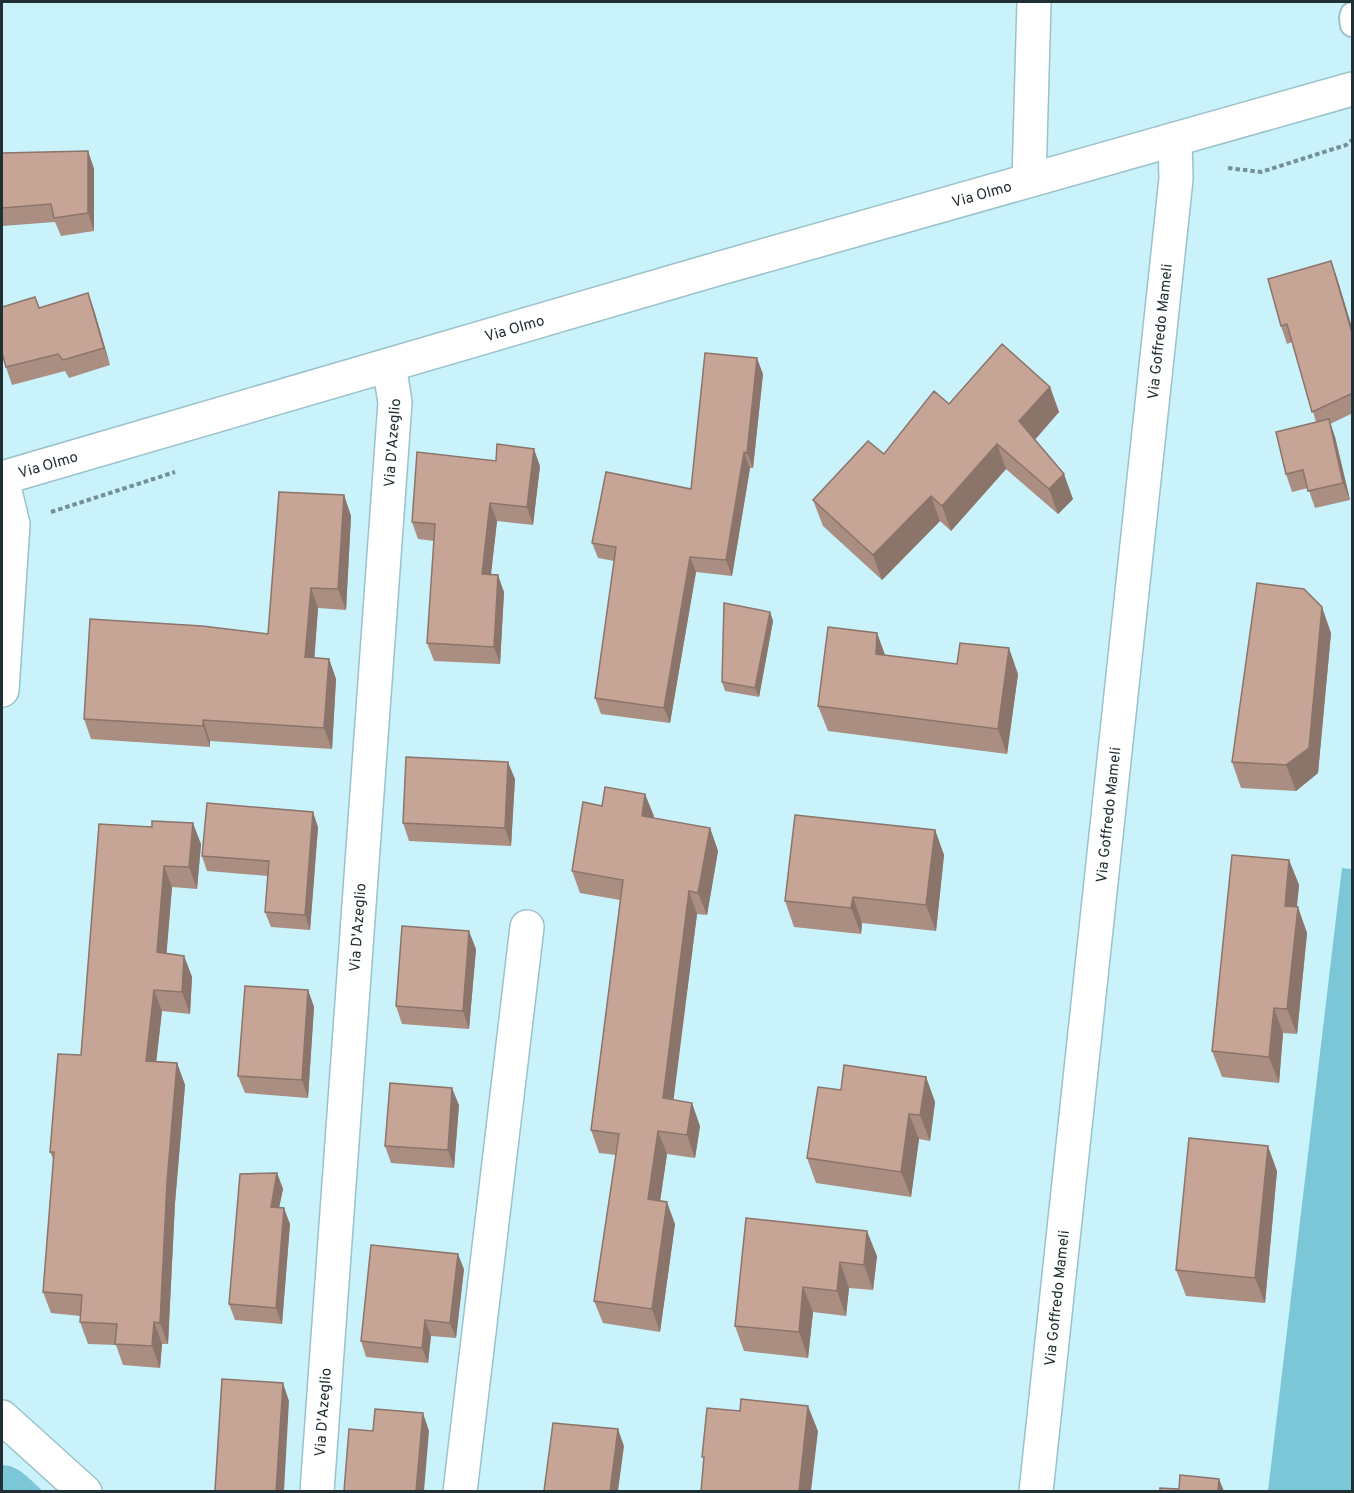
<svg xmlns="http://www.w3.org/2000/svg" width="1354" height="1493" font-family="Overpass,sans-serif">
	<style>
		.green { fill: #7bc6d7 }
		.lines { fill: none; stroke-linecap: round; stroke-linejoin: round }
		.service-casing { stroke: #9bc2cb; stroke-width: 26 }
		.minor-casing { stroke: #9bc2cb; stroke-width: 36 }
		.tertiary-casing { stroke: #9bc2cb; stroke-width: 36 }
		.path { stroke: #748f96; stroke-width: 4; stroke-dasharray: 4.5 3; stroke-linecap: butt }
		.service { stroke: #fff; stroke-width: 22 }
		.minor { stroke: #fff; stroke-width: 33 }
		.tertiary { stroke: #fff; stroke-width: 33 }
		.wall { fill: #aa8e82 }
		.shaded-wall { fill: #8b746a }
		.building { fill: #c6a597; stroke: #8b746a; stroke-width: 1.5 }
		.labels { text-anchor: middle; stroke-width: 5; stroke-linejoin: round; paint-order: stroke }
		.street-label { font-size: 15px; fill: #202f33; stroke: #caf2fb }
	</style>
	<rect width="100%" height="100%" fill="#caf2fb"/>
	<path class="green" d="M1342,868l10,1v622h-84z
		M2,1465c17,0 29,16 41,26h-41z"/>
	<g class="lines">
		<defs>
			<path id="service" d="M1352,14l-1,4 1,7"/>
			<g id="minor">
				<path d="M1029,180l5,-178"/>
				<path d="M2,479l11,45 -11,166"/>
				<path d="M2,1417l83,75"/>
				<path id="s1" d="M317,1492l78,-1090 -6,-37"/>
				<path d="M460,1492l67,-565"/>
				<path id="s2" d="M1036,1492l140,-1313 -1,-40"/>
			</g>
			<g id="tertiary">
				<path id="s3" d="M2,478l708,-207 642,-182"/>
			</g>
		</defs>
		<use href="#service" class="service-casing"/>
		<use href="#minor" class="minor-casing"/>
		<use href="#tertiary" class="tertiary-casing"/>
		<path class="path" d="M1228,168l33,4 85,-27 6,-5
			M51,512l124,-40"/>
		<use href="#service" class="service"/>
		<use href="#minor" class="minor"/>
		<use href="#tertiary" class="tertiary"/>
	</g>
	<path class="wall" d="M88,151l6,18v62l-33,5 -6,-14 -53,4v-73z
		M1331,261l6,17 16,53v82l-23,11 5,13 15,63 -35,8 -7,-20 -16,4 -6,-18 30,-52 -24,-80 -5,2 -6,-18z
		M88,293l6,17 16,55 -41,13 -4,-7 -53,14 -6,-18 33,-59z
		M763,374l-10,94h-3l-18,108 -36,-4 -26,151 -69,-9 -6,-16 19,-137 -16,-3 -6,-15 99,-54z
		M1050,387l9,25 -24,28 38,59 -15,15 -52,-45 -55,62 -11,-10 -58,59 -59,-54 -10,-26 71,-46 65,-50z
		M540,466l-7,59 -36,-4 -6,53 13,18 -4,72 -66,-3 -7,-18 7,-102 -16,-2 -6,-17z
		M344,495l7,21 -5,94 -28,-2 -4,50 15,1 7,20 -4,70 -122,-8v6l-119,-8 -7,-20 184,-85z
		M770,612l3,9 -14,76 -34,-6 -3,-9z
		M877,633l8,22 133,19 -11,80 -179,-23 -10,-25z
		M1331,633l-13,140 -22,18 -55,-3 -9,-26z
		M515,779l-4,67 -102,-5 -6,-18z
		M645,794l8,24 57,10 8,23 -11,64 -10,-1 -24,186 27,26 -5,32 -28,-4 -7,47 15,23 -15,108 -57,-9 -9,-22 22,-146 -17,-2 -8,-23 29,-230 -40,-7 -8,-22 30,-65z
		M99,824l102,20 -4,45 -25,-2 -6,66 18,3 8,21 -2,37 -28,-3 -6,50 21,2 8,22 -10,118 -7,141h-6l-2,24 -37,-3 -7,-20 -28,-1 -8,-22v-6l-29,-3 -8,-21 11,-131 -4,-9 31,-97z
		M318,827l-8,103 -39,-3 -6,-15 3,-36 -61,-5 -5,-15z
		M935,830l9,25 -8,76 -74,-8 -1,11 -67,-7 -9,-26z
		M1289,860l10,25 -2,22 10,26 -10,101 -14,-1 -4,50 -57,-6 -10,-26z
		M476,949l-7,80 -67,-5 -6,-18z
		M308,990l6,17 -6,91 -63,-5 -7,-17z
		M926,1077l9,25 -5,39 -11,-2 -8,58 -95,-14 -9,-25 34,-68z
		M459,1105l-5,63 -63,-5 -6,-17z
		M1277,1171l-12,132 -79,-7 -10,-26z
		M277,1173l6,16 -4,18 11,17 -8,100 -47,-4 -6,-16z
		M746,1218l131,38 -4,34 -24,-2 -3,28 -33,-4 -5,46 -64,-7 -9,-25z
		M464,1269l-8,69 -25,-2 -3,27 -62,-6 -5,-16z"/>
	<path class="shaded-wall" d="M88,151l6,18v62l-6,-18z
		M1331,261l6,17 16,53v5z
		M88,293l6,17 16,55 -6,-17z
		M757,358l6,16 -10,94 -6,-15z
		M1050,387l9,25 -31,35 -9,-26z
		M1329,419l6,18 15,63 -7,-17z
		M997,444l9,25 -55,62 -9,-25z
		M534,449l6,17 -7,59 -6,-18z
		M744,452l6,16 -18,108 -6,-16z
		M1064,474l9,25 -15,15 -9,-25z
		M344,495l7,21 -5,94 -8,-21z
		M931,496l9,25 -58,59 -9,-25z
		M490,503l7,18 -8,70 -7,-17z
		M690,557l6,15 -26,151 -6,-15z
		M498,575l6,17 -4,72 -6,-17z
		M311,588l7,20 -5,70 -8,-21z
		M1322,607l9,26 -13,140 -22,18 -10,-26z
		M770,612l3,9 -14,76 -4,-9z
		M877,633l9,25 -10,-4z
		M1009,648l9,26 -11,80 -9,-25z
		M329,659l7,20 -4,70 -8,-21z
		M203,720l7,21v6l-7,-21z
		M508,762l7,17 -4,67 -6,-18z
		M645,794l9,22 -4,22 -8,-22z
		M313,812l5,15 -8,103 -5,-15z
		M193,823l8,21 -4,45 -8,-22z
		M710,828l8,23 -11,64 -9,-22z
		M935,830l9,25 -8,76 -10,-26z
		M1289,860l10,25 -5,46 -9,-25z
		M164,866l8,21 -7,86 -8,-21z
		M689,891l8,23 -26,206 -8,-22z
		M853,897l9,26 -1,11 -10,-26z
		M1298,907l9,26 -10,101 -10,-25z
		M469,931l7,18 -7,80 -6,-18z
		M184,956l8,21 -2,37 -8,-22z
		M154,990l8,21 -8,71 -8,-21z
		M308,990l6,17 -6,91 -6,-18z
		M1274,1008l9,25 -4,50 -10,-26z
		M177,1063l8,22 -10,118 -7,141 -8,-21 7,-141z
		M926,1077l9,25 -5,39 -10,-26z
		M452,1088l7,17 -5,63 -6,-18z
		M692,1103l8,23 -5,32 -8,-23z
		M909,1114l10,25 -8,58 -10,-25z
		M658,1131l9,23 -10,68 -9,-23z
		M1268,1146l9,25 -12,132 -10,-25z
		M277,1173l6,16 -7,34 -5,-16z
		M667,1202l8,22 -15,108 -8,-23z
		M284,1208l6,16 -8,100 -6,-16z
		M867,1231l10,25 -4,34 -9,-25z
		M458,1254l6,15 -8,69 -6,-15z
		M840,1262l9,26 -3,28 -9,-25z
		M803,1287l10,25 -5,46 -9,-26z
		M425,1320l6,16 -3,27 -6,-15z
		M154,1322l8,22 -2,24 -8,-22z
		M283,1383l6,18 -5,90h-8z
		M808,1406l10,25 -7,60h-12z
		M423,1413l6,18 -5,60h-8z
		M618,1429l6,17 -6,45h-8z
		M1219,1479l5,12h-6z"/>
	<path class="building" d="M88,151v62l-34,5 -3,-14 -49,4v-55z
		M1331,261l22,75v57l-41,19 -25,-88 -6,2 -13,-47z
		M88,293l16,55 -41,12 -5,-6 -52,13 -4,-14v-46l33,-10 4,11z
		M1002,344l48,43 -31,34 45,53 -15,15 -52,-45 -55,62 -11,-10 -58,59 -60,-55 55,-59 16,13 50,-63 15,13z
		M705,353l52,5 -10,95 -3,-1 -18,108 -36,-3 -26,151 -69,-10 21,-151 -24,-4 14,-71 85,17z
		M1329,419l14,64 -35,8 -5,-21 -17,4 -10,-42z
		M497,444l37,5 -7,58 -37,-4 -8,71 16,1 -4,72 -67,-4 8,-119 -23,-2 5,-70 79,9z
		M279,492l65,3 -6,94 -27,-1 -6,69 24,2 -5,69 -121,-8v6l-119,-7 6,-100 112,7 66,8z
		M1257,583l47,6 18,18 -13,141 -23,17 -54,-3z
		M724,603l46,9 -15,76 -33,-6z
		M828,627l49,6 -1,21 81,10 3,-21 49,5 -11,81 -180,-23z
		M406,757l102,5 -3,66 -102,-5z
		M605,787l40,7 -3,22 68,12 -12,65 -9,-2 -26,207 29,5 -5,32 -29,-4 -10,68 19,3 -15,107 -58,-8 25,-167 -28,-4 32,-250 -51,-9 11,-69 19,4z
		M207,803l106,9 -8,103 -40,-3 4,-51 -67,-5z
		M795,815l140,15 -9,75 -73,-8 -2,11 -66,-7z
		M152,821l41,2 -4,44 -25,-1 -7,86 27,4 -2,36 -28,-2 -8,71 31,2 -10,119 -7,141 -6,-1 -2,24 -37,-2 2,-20 -37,-2 2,-27 -39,-3 11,-140h-4l8,-98 23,1 18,-231 53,3z
		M1232,855l57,5 -4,46 13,1 -11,102 -13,-1 -5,49 -57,-6z
		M402,926l67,5 -6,80 -67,-5z
		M245,986l63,4 -6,90 -64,-4z
		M844,1065l82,12 -6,38 -11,-1 -8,58 -94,-14 11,-71 23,3z
		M390,1083l62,5 -4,62 -63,-4z
		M1189,1138l79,8 -13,132 -79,-8z
		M277,1173l-6,34 13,1 -8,100 -47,-4 11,-130z
		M746,1218l121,13 -3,34 -24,-3 -3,29 -34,-4 -4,45 -64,-6z
		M371,1245l87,9 -8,69 -25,-3 -3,28 -61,-7z
		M222,1379l61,4 -7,108h-61z
		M741,1399l67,7 -9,85h-98l3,-34h-2l5,-49 33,3z
		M375,1409l48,4 -7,78h-72l5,-62 24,2z
		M553,1423l65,6 -8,62h-66z
		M1180,1475l39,4 -1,12h-58v-3l19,1z"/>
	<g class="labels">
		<g class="street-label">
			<text dy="5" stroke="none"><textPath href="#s3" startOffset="1020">Via Olmo</textPath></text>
			<text dy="5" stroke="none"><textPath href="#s3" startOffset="534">Via Olmo</textPath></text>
			<text dy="5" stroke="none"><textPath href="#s2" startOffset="1167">Via Goffredo Mameli</textPath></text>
			<text dy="5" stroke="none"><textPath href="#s1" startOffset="1052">Via D'Azeglio</textPath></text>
			<text dy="5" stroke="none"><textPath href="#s3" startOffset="48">Via Olmo</textPath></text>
			<text dy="5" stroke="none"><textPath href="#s2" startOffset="681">Via Goffredo Mameli</textPath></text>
			<text dy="5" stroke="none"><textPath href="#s1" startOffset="566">Via D'Azeglio</textPath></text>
			<text dy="5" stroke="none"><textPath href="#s2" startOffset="195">Via Goffredo Mameli</textPath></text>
			<text dy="5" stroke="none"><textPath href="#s1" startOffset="80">Via D'Azeglio</textPath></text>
		</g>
	</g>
	<rect width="1354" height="1493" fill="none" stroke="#202f33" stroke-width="6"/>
</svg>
